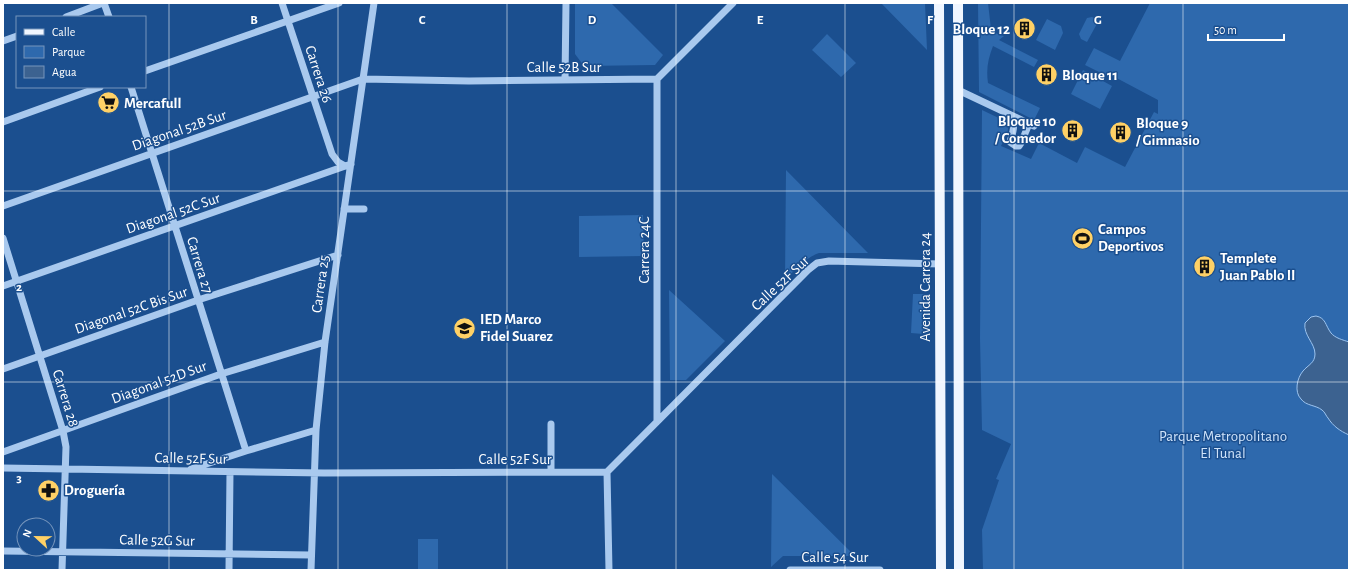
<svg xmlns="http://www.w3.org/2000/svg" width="1352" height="573" font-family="'Alegreya Sans',sans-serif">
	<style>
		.green { fill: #2e69ad }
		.water { fill: #3c6290; stroke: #9cc4f0 }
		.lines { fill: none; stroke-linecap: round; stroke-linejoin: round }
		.minor { stroke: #a9c9ee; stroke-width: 7 }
		.major { stroke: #f0f6ff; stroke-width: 10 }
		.grid { fill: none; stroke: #fff; stroke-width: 1; stroke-opacity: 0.55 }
		.labels { text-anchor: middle; stroke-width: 3; stroke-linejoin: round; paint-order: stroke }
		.poi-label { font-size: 15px; font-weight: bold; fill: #fff; stroke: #1b4f8f; text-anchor: start }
		.street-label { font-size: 15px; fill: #fff; stroke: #1b4f8f }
		.park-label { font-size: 15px; fill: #cfe3fa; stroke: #1b4f8f }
		.grid-label { font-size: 13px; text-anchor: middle; font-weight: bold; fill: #fff; stroke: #1b4f8f; stroke-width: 3; stroke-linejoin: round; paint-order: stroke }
	</style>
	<rect width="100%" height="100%" fill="#1b4f8f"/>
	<path class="green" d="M575,3h36l52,52 -8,10 -71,1 -9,-12z
		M881,3h44l2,47z
		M978,3h10l3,26 4,4 9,3 -5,4 39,20 -4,7 -41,-21c-5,13 -7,23 -5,37l52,25 -6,12 -55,-28z
		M1150,3h199v567h-366l-1,-40 17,-50 -3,-1 15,-35 -29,-14 -2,-92 2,-228 23,11c7,8 0,17 -4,25l30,13 8,-16 38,20 8,-16 40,20 29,-55 4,2v-14l-49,-26 -2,2 -22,-11 9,-17 26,13z
		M1092,17l7,3 -12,22 -6,-3 -2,-5 8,-16z
		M1047,19l14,7 2,7 -8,17 -19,-10z
		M827,34l29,29 -15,14 -29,-27z
		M1083,70l29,16 -12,23 -29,-15z
		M786,170l82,83h-49c-14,5 -24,17 -34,27z
		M643,215l1,41 -65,1v-41z
		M669,290l56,51 -39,39h-16z
		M913,294h12l-2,40 -12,-1z
		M772,474l83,82h-72l-12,11z
		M418,539h20v31h-20z"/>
	<path class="water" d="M1316,316c10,2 9,9 15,17 4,5 12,7 18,9v93c-9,-4 -16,-9 -21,-17 -2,-2 -3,-6 -6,-8 -6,-5 -16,-4 -21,-11 -7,-7 -4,-21 2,-28 5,-6 12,-8 12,-17 0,-11 -12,-19 -10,-31l6,-6z"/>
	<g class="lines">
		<path class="minor" d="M104,3l5,14
			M282,3l50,151 6,8 7,4
			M66,17l37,-14
			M3,41l14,-5
			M145,71l194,-68
			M565,80l1,-77
			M131,87l115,364
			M958,90l76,36
			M1008,115c9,9 5,16 2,27l6,4h3l2,-3 8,-19
			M3,122l97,-35
			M3,206l360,-127 106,2 188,-2 76,-76
			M344,209h20
			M3,238l60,193 3,16 -4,123
			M3,286l348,-122
			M3,369l195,-69 140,-45
			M657,421v-342
			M3,452l218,-78 104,-32
			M3,468l321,5 283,-1 201,-202 9,-7 12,-2 111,3
			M191,469l55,-18 70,-21
			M551,472v-48
			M607,472l2,98
			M3,551l308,4
			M229,570l1,-98
			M311,570l5,-140 9,-88 49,-339
			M790,570h90"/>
		<path class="major" d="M939,3l2,567
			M958,3l1,567"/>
	</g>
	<path class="grid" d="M169,3v567M338,3v567M507,3v567M676,3v567M845,3v567M1014,3v567M1183,3v567M3,191h1346M3,382h1346"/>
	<defs>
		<symbol id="building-disc" viewBox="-11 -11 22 22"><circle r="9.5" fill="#ffd166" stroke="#1b4f8f"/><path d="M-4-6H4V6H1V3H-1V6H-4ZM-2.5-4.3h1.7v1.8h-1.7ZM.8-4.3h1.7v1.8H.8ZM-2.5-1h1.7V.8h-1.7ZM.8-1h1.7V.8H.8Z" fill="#111"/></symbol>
		<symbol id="supermarket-disc" viewBox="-11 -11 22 22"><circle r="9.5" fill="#ffd166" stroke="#1b4f8f"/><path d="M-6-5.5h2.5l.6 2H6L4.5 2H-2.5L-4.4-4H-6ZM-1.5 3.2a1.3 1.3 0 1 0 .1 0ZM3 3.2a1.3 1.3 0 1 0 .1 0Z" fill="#111"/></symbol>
		<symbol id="stadium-disc" viewBox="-11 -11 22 22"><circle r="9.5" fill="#ffd166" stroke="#1b4f8f"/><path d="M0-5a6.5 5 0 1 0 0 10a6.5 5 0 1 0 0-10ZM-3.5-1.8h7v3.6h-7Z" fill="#111"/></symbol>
		<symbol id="school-disc" viewBox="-11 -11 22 22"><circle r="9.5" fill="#ffd166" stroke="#1b4f8f"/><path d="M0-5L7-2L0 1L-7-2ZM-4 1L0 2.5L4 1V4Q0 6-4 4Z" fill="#111"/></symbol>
		<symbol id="pharmacy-disc" viewBox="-11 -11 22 22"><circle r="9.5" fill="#ffd166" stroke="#1b4f8f"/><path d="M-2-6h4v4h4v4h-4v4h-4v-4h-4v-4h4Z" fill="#111"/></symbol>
	</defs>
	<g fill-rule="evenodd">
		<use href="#building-disc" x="1012" y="16" width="25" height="25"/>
		<use href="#building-disc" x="1034" y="62" width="25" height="25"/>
		<use href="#supermarket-disc" x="96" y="90" width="25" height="25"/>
		<use href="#building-disc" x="1060" y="118" width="25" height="25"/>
		<use href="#building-disc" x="1108" y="120" width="25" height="25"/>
		<use href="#stadium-disc" x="1070" y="226" width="25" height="25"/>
		<use href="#building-disc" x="1192" y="254" width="25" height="25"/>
		<use href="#school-disc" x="452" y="316" width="25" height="25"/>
		<use href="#pharmacy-disc" x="36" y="478" width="25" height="25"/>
	</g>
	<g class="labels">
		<g class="poi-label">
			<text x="1010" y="34" text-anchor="end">Bloque 12</text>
			<text x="1062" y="80">Bloque 11</text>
			<text x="124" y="108">Mercafull</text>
			<text x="1056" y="126" text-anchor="end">Bloque 10<tspan x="1056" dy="17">/ Comedor</tspan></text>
			<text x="1136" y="128">Bloque 9<tspan x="1136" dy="17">/ Gimnasio</tspan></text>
			<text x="1098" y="234">Campos<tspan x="1098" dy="17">Deportivos</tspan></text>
			<text x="1220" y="263">Templete<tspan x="1220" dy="17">Juan Pablo II</tspan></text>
			<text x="480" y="324">IED Marco<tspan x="480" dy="17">Fidel Suarez</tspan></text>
			<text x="64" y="495">Droguería</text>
		</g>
		<g class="street-label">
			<text x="564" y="72">Calle 52B Sur</text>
			<text transform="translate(319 74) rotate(72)" y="5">Carrera 26</text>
			<text transform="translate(179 130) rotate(-19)" y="5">Diagonal 52B Sur</text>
			<text transform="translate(173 213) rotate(-19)" y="5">Diagonal 52C Sur</text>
			<text transform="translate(644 250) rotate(-90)" y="5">Carrera 24C</text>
			<text transform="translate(200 265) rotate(73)" y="5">Carrera 27</text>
			<text transform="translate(780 283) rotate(-43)" y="5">Calle 52F Sur</text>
			<text transform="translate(320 284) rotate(-82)" y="5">Carrera 25</text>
			<text transform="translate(925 287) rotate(-90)" y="5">Avenida Carrera 24</text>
			<text transform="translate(131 310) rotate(-19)" y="5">Diagonal 52C Bis Sur</text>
			<text transform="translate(159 382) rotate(-20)" y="5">Diagonal 52D Sur</text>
			<text transform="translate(66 398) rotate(73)" y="5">Carrera 28</text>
			<text transform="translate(191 458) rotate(1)" y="5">Calle 52F Sur</text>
			<text x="515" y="464">Calle 52F Sur</text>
			<text transform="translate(157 540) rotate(1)" y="5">Calle 52G Sur</text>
			<text x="835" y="562">Calle 54 Sur</text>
		</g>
		<g class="park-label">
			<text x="1223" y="441">Parque Metropolitano<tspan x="1223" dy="17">El Tunal</tspan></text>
		</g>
	</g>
	<g class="grid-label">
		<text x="254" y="24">B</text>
		<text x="422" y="24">C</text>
		<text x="592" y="24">D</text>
		<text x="760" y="24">E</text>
		<text x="930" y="24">F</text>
		<text x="1098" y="24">G</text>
		<text x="19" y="291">2</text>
		<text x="19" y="482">3</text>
	</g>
	<rect width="1352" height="573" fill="none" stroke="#ffffff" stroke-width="8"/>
	<rect x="16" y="16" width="130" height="72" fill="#1b4f8f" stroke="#7695bc"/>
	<rect x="24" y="29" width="20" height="6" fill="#f0f6ff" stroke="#7695bc"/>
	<text x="52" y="36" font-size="12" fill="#ffffff">Calle</text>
	<rect x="24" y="46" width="20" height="12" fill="#2e69ad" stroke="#7695bc"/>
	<text x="52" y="56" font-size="12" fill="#ffffff">Parque</text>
	<rect x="24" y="66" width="20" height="12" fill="#3c6290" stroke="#7695bc"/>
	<text x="52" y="76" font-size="12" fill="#ffffff">Agua</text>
	<g transform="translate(36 537) rotate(292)"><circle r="19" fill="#1b4f8f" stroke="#7695bc"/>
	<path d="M0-3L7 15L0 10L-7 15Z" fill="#ffd166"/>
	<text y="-6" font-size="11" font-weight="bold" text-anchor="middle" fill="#ffffff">N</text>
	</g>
	<path d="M1208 34v6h76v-6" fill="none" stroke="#ffffff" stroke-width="2"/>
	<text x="1214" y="34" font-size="12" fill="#ffffff" stroke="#1b4f8f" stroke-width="3" paint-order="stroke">50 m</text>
</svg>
